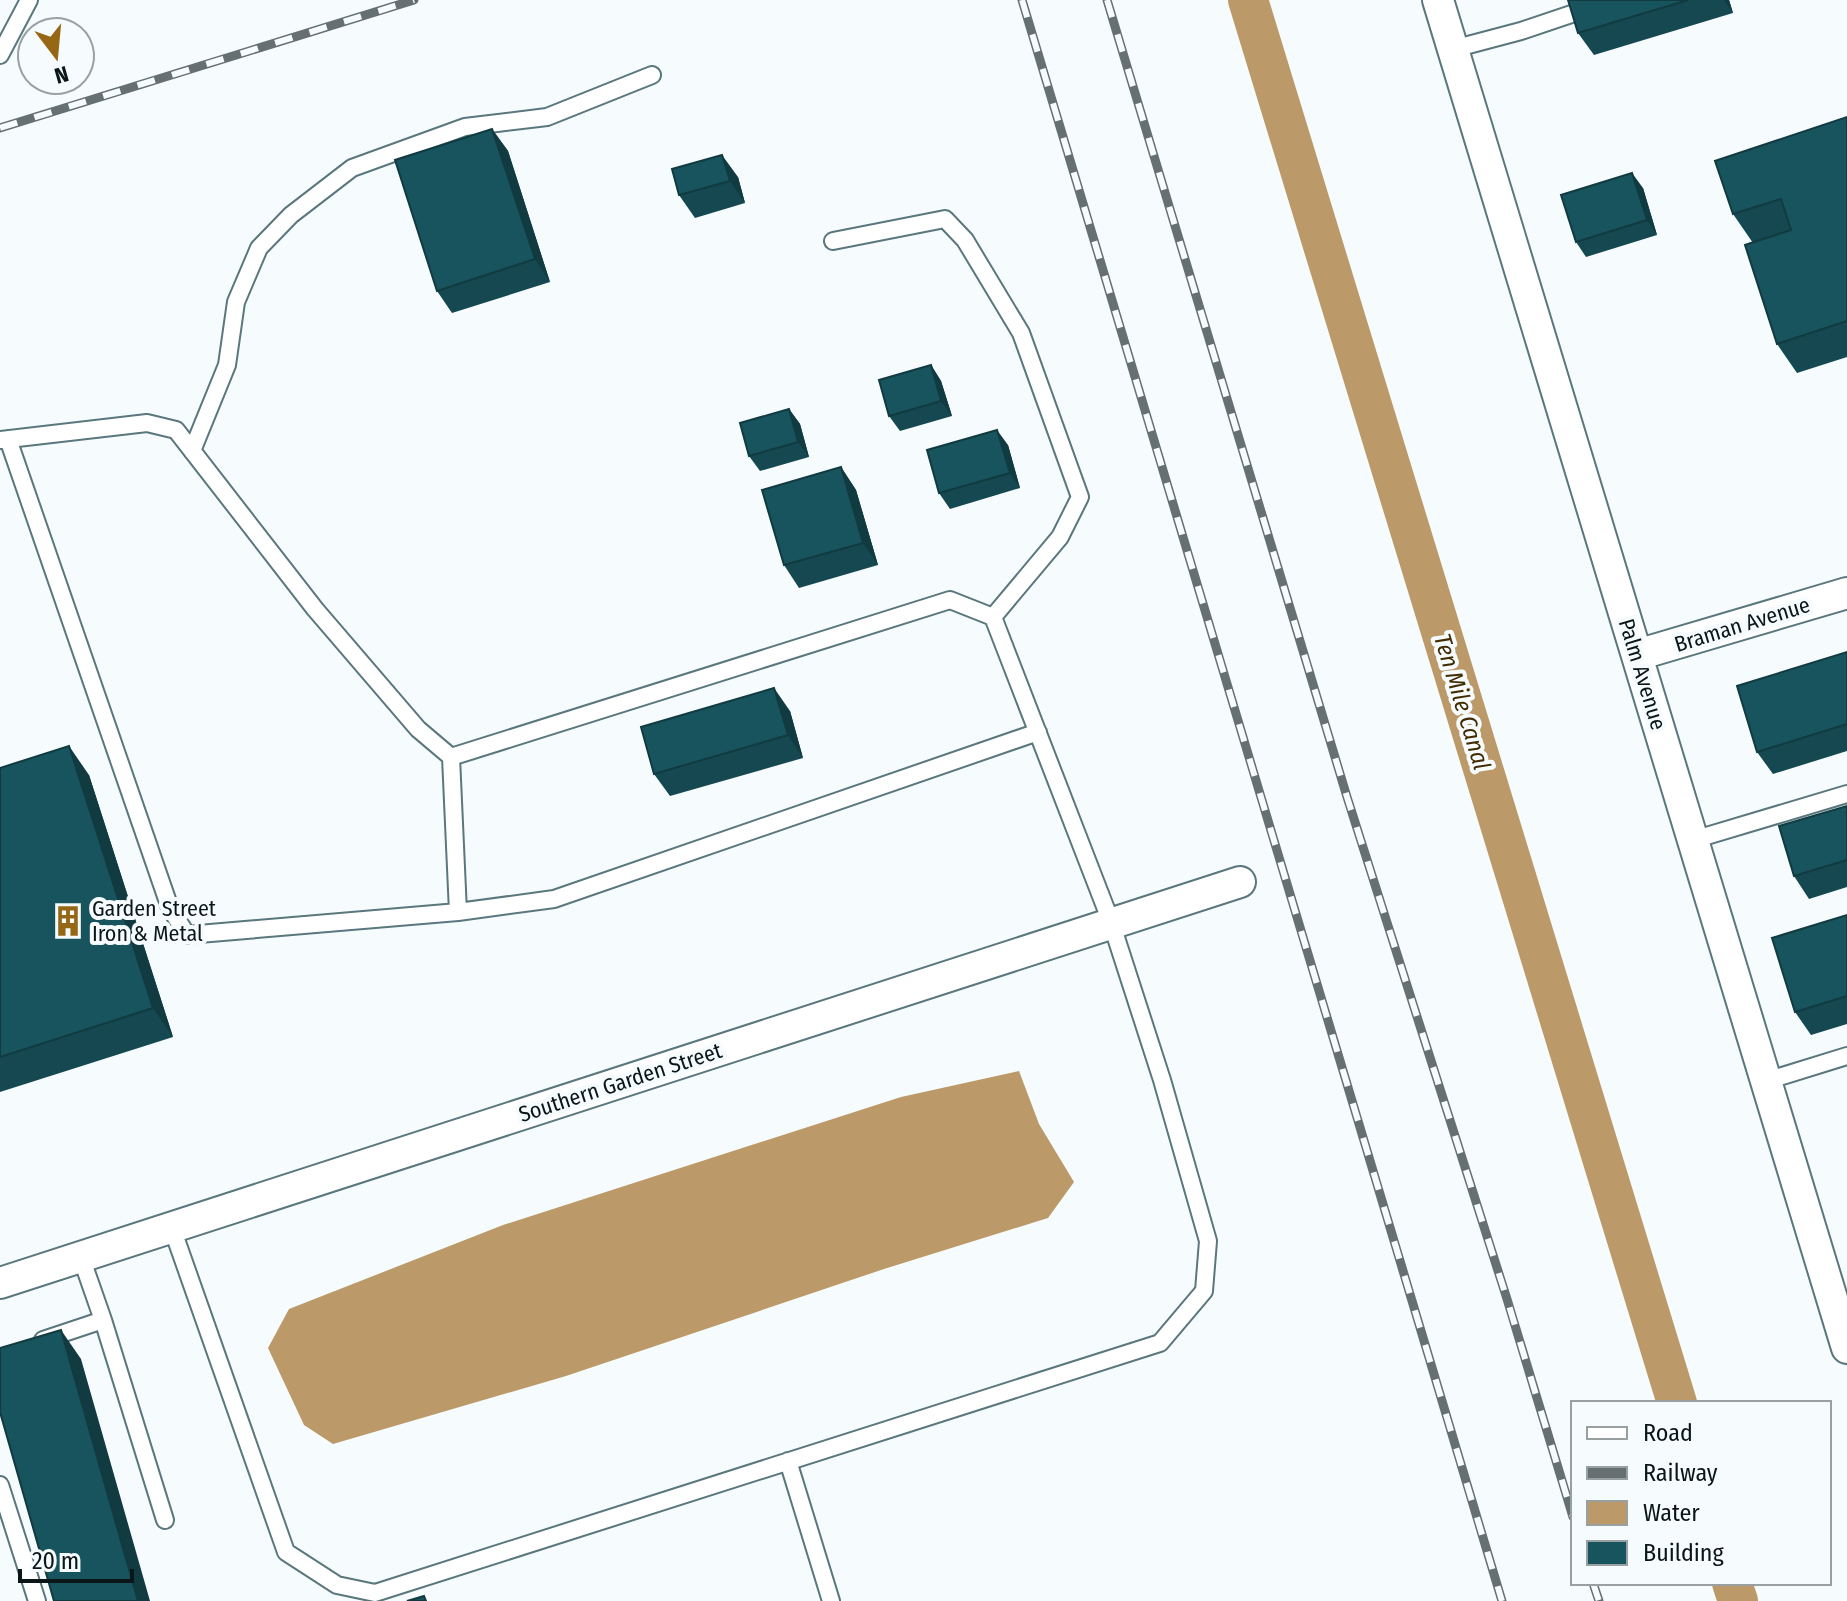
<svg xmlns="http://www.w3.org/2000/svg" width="1847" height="1601" font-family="'Fira Sans Condensed',sans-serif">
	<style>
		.water { fill: #bb9968 }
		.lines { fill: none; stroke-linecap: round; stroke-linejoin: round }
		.canal { stroke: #bb9968; stroke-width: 40 }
		.service-casing { stroke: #59777d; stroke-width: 20 }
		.minor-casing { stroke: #59777d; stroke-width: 34 }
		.service { stroke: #fff; stroke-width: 16 }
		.minor { stroke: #fff; stroke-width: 30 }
		.rail-casing { stroke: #667072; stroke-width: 9 }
		.rail { stroke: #f6fcfe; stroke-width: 6; stroke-dasharray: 18; stroke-linecap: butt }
		.wall { fill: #154850 }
		.shaded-wall { fill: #113b41 }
		.building { fill: #18545d; stroke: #113b41; stroke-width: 2 }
		.labels { text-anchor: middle; stroke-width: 8; stroke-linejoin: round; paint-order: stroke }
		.street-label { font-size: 22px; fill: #0a1618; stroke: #f6fcfe }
		.poi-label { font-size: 22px; fill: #0a1618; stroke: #f6fcfe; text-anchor: start }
		.water-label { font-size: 24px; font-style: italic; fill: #422b01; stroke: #f6fcfe }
	</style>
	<rect width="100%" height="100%" fill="#f6fcfe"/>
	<path class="water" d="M1019,1071l20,53 35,58 -26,36 -164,51 -318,107 -233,68 -29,-19 -36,-77 21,-39 214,-84 398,-128z"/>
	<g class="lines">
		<path class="canal" d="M1248,0l429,1403
			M1732,1583l6,18"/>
		<defs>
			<path id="service" d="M1453,49l68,-18 92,-31
				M0,55l29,-55
				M833,241l112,-22 20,21 56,93 59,164 -20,40 -67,80
				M8,439l162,469 17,27 271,-23 96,-13 484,-167
				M0,440l147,-17 29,7 139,179 103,120 33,28 499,-157 43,17 118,305 51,158 46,161 -4,50 -44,52 -785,250 -38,-8 -51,-33 -114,-324
				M192,451l35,-86 9,-63 23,-54 32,-33 61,-47 113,-41 82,-10 105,-42
				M451,757l7,155
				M1693,840l154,-46
				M1766,1081l81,-25
				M103,1320l62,200
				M43,1340l60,-20 -22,-63
				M788,1461l43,140
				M0,1485l37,116"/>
			<path id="minor" d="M1438,0l409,1348
				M1637,655l210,-62
				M0,1283l1240,-401"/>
		</defs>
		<use href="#service" class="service-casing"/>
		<use href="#minor" class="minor-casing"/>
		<use href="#service" class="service"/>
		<use href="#minor" class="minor"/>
		<defs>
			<path id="rail" d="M1022,0l480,1601
				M1107,0l240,797 160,502 66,218
				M0,128l414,-128
				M1593,1583l6,18"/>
		</defs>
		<use href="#rail" class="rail-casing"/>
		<use href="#rail" class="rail"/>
	</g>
	<path class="wall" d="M1568,0h161l4,13 -139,42 -16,-22z
		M1847,118v239l-50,16 -20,-29 -24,-101 -20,-29z
		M492,129l16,22 42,131 -98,31 -15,-22z
		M738,177l7,26 -50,15 -16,-23z
		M1643,188l14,47 -71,22 -10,-15z
		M931,365l10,16 11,35 -52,15 -11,-15z
		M789,409l11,15 9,33 -49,14 -11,-15z
		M1008,445l12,43 -70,21 -11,-16z
		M841,467l15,23 22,75 -79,23 -15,-23z
		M1847,652v99l-74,23 -16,-22z
		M790,711l13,47 -133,38 -16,-22z
		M0,768l89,7 84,262 -173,55z
		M1847,806v81l-38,12 -15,-23z
		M1847,915v109l-36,11 -16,-23z"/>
	<path class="shaded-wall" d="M1724,0h5l4,13z
		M492,129l16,22 42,131 -15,-23z
		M722,155l16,22 7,26 -15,-22z
		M1632,173l11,15 14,47 -10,-15z
		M931,365l10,16 11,35 -11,-15z
		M789,409l11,15 9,33 -11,-15z
		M997,430l11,15 12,43 -10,-15z
		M841,467l15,23 22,75 -15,-22z
		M774,688l16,23 13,47 -15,-23z
		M69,746l20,29 84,262 -20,-29z
		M61,1330l20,29 69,242h-12z"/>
	<path class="building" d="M1568,0h120l-110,33z
		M1847,117v204l-70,23 -32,-99 46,-15 -10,-31 -48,15 -18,-53z
		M492,129l43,130 -98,32 -42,-131z
		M722,155l8,26 -51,14 -7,-26z
		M1632,173l15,47 -71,22 -15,-47z
		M931,365l10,36 -52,15 -10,-36z
		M789,409l9,33 -49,14 -9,-33z
		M997,430l13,43 -71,20 -12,-43z
		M841,467l22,76 -79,22 -22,-75z
		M1847,652v72l-90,28 -20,-66z
		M774,688l14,47 -134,39 -13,-47z
		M69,746l84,262 -153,49v-289z
		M1847,806v54l-53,16 -15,-50z
		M1847,915v81l-52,16 -23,-74z
		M61,1330l77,271h-84l-54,-189v-64z
		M424,1596l2,5h-19z"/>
	<defs>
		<symbol id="building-bare" viewBox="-9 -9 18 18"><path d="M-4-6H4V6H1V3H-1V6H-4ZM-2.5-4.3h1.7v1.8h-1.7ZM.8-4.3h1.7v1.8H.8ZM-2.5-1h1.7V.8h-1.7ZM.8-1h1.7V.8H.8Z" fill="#966816" stroke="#f6fcfe" stroke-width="2.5" paint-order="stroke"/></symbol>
	</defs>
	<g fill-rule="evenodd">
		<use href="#building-bare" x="46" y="899" width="44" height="44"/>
	</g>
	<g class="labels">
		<g class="street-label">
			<text transform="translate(1742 624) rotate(-17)" y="8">Braman Avenue</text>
			<text transform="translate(1643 674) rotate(73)" y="8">Palm Avenue</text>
			<text transform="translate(620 1082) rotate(-18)" y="8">Southern Garden Street</text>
		</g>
		<g class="poi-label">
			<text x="92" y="916">Garden Street<tspan x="92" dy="25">Iron &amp; Metal</tspan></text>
		</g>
		<g class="water-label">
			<text transform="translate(1462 702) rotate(73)" y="8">Ten Mile Canal</text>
		</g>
	</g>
	<rect x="1571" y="1401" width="260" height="184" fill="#f6fcfe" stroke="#98a0a2" stroke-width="2"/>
	<rect x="1587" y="1427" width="40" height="12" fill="#ffffff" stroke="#98a0a2" stroke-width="2"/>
	<text x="1643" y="1441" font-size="24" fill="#0a1618">Road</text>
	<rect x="1587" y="1467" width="40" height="12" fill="#667072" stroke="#98a0a2" stroke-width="2"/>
	<text x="1643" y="1481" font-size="24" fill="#0a1618">Railway</text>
	<rect x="1587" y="1501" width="40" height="24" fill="#bb9968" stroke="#98a0a2" stroke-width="2"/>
	<text x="1643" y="1521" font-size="24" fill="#0a1618">Water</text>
	<rect x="1587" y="1541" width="40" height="24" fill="#18545d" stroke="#98a0a2" stroke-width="2"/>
	<text x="1643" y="1561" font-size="24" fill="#0a1618">Building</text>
	<g transform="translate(56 56) rotate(164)"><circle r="38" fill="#f6fcfe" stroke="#98a0a2" stroke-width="2"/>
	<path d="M0-6L14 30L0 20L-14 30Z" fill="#966816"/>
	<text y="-12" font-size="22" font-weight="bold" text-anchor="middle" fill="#0a1618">N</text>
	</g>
	<path d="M20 1569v12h112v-12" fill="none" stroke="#0a1618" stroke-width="4"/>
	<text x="32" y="1569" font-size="24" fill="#0a1618" stroke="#f6fcfe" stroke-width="6" paint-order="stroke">20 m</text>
</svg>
